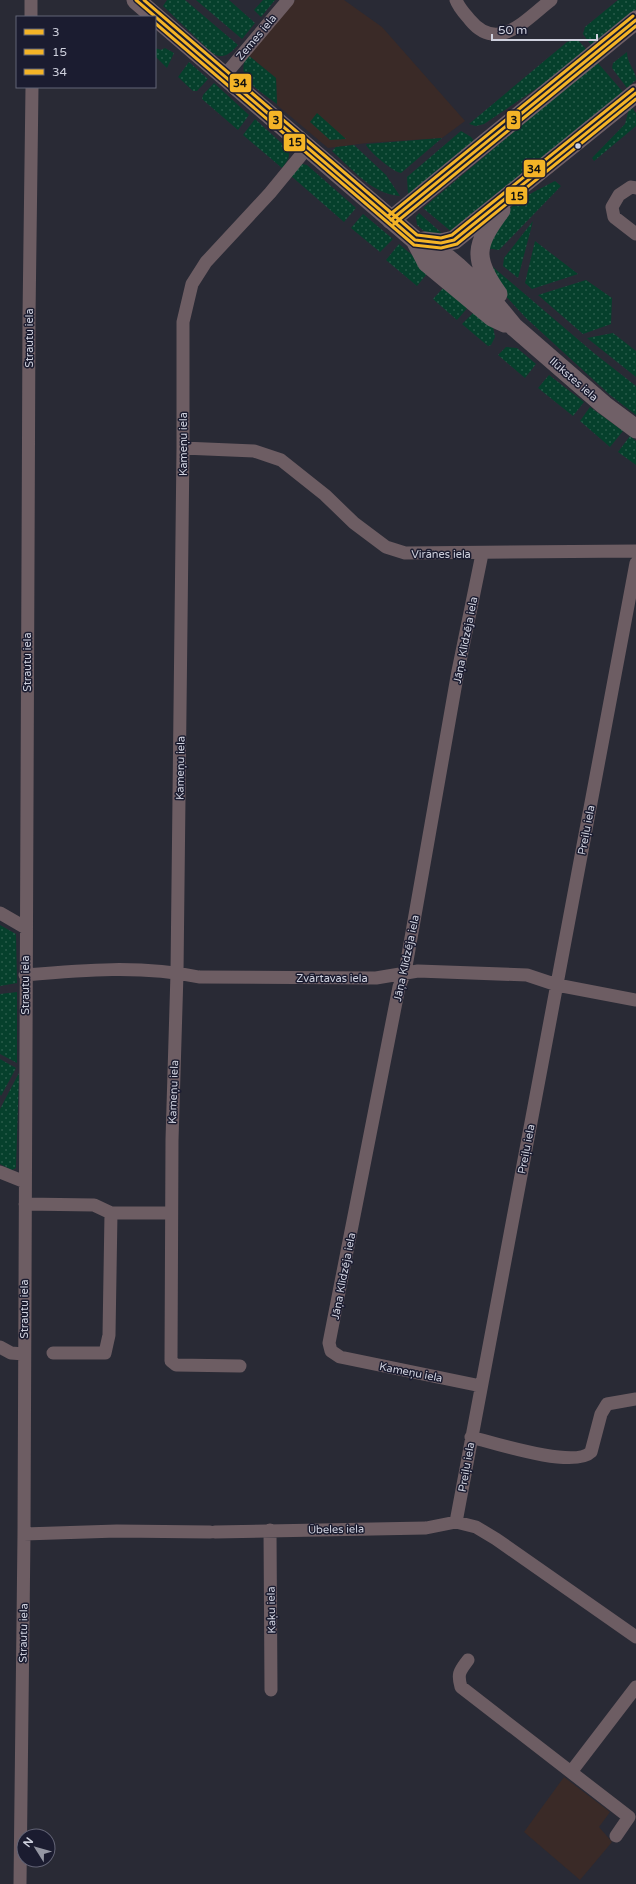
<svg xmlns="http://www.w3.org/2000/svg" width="636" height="1884" font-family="'Varela Round',sans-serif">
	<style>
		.commercial { fill: #3a2a27 }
		.grass { fill: url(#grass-dots) }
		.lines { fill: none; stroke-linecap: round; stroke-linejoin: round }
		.street { stroke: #6d5d63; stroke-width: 13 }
		.secondary { stroke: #706067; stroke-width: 19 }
		.bus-1-casing { stroke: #1b1c30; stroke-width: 6 }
		.bus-2-casing { stroke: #1b1c30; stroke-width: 6 }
		.bus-3-casing { stroke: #1b1c30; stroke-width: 6 }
		.bus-1 { stroke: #f4b427; stroke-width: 3 }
		.bus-2 { stroke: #f4b427; stroke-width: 3 }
		.bus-3 { stroke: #f4b427; stroke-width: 3 }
		.bus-dot { fill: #cfd1de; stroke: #1b1c30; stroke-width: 1.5 }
		.labels { text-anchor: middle; stroke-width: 3; stroke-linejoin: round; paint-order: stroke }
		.street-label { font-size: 11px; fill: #cfd1de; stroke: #1b1c30 }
		.line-badge { stroke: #1b1c30; stroke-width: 1.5 }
		.pale-badge-label { font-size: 11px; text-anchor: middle; font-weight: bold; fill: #111 }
	</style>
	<defs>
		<pattern id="grass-dots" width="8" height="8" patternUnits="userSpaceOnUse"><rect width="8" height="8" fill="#06402c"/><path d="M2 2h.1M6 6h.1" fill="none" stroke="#295b4a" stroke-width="1.8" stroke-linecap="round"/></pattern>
	</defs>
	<rect width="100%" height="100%" fill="#292a35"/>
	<path class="commercial" d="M295,0h49l38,27 83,94 -23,17 -75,5 -39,5 -51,-43 -1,-27 -28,-23z
		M564,1777l46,35 -11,15 13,15 -32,38 -56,-48z"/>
	<path class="grass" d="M167,0h18l53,45c-8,9 -15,15 -26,8l-49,-47z
		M196,0h33l26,23 -13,16z
		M263,0h12l-14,17 -7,-7z
		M618,0h18v9l-45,36 -8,-11 2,-7z
		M577,39l9,10 -28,25 -74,50 -8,2 -7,-2 98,-82z
		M155,48l6,2 4,-2 9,5 -7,15 -11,-11z
		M627,52c0,12 9,18 9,28l-9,8 -15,-20 1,-5z
		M248,55l28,23 1,26c-16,-13 -45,-26 -29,-49z
		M189,62l19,17 -11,12h-4l-15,-14z
		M597,62l26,30 -170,141 -30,-25z
		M214,83l35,32 -11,15 -36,-31 1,-4z
		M630,105l6,8v13l-42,35 -2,-3 33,-34z
		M317,113l29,26 -16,1 -20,-18z
		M255,119l33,30c3,8 -1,12 -6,19l-39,-33z
		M461,131l10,6 3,4 -55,48 -11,5 -1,-17z
		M442,138l-41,35c-8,-1 -31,-21 -35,-28l1,-1z
		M354,145l32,30 14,21c-28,-2 -48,-27 -68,-45l4,-4z
		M302,164l5,1 49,43 -12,14 -54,-47z
		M555,181l6,5 -62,64 -14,-2c5,-9 9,-19 15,-28 12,-19 36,-29 55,-39z
		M419,213l26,23 -20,-4 -8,-7 -1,-8z
		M363,214l30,25 -13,13 -29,-24z
		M533,221l-15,57 -15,-12 1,-8z
		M535,241l43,33 -46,15 -7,-6z
		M399,244l31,26 -13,16 -31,-26z
		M486,261l109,93 41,32v29l-26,-20 -84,-77 -35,-38z
		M586,280l26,18 -1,26 -28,10 -45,-39z
		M446,285l24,20 -13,15 -24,-21z
		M474,312l19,15 2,10 -4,8 -3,1 -26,-22z
		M613,333l23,18v26l-49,-39z
		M506,347l11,1 19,16 -11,14 -27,-23z
		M549,375l35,27 -11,14 -35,-28z
		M590,407l33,24 -13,16 -30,-26z
		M630,436l6,5v24l-18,-13z
		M0,925l16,9 1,49 -17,3z
		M17,992v71l-17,-9v-60z
		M0,1059l16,9 -15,28 -1,-2z
		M19,1073l-3,95 -4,2 -12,-6v-55z"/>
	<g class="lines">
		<path class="street" d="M31,0v17
			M456,0c3,8 9,14 14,20 28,34 56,-1 81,-20
			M225,75l63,-75
			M636,188l-5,-1 -12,8 -7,12 2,10 22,17
			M183,448l71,3 27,9 44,35 29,28 32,24 19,6 231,-2
			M636,563l-180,959 20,5 20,12 140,98
			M0,913l26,15
			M25,975c58,-5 117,-10 174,2l177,1 42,-7 109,4 30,10 79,15
			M0,1172l25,10
			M25,1204l69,1 17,8h60
			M0,1347l11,6 13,1
			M53,1353h52l4,-18 2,-122
			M240,1366l-64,-1 -5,-4 1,-221 5,-167 6,-525v-126l9,-38 14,-22 64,-69 37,-45
			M481,1386l-141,-29 -9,-6 -2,-8 70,-356 6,-15 53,-301 24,-117
			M471,1437c23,6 103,32 120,15l10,-38 6,-10 29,-5
			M270,1530l1,160
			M215,1532l211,-4 30,-6
			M24,1534l93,-3 93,1
			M468,1660c-8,11 -11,13 -7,27l168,130 -13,19
			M571,1772l65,-85
			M20,1884l4,-350 5,-1217 3,-230"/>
		<path class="secondary" d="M136,0l279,240 24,11 18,15 29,27 28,34 90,78 32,24
			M391,220l245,-200
			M415,240l12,23 65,54 13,6
			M424,241l17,2 13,-3 182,-147
			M498,294c-26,-36 -23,-49 3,-84"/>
		<defs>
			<path id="bus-1" d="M136,0l279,240
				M391,220l245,-200
				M415,240l26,3 13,-3 182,-147"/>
			<path id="bus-2" d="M155,23l259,222 27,3 16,-4 179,-145
				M394,224l242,-198"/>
			<path id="bus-3" d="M144,0l273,235 24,3 11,-3 181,-146
				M388,216l245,-200"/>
		</defs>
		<use href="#bus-1" class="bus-1-casing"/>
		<use href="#bus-2" class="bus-2-casing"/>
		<use href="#bus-3" class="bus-3-casing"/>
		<use href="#bus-1" class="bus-1"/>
		<use href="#bus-2" class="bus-2"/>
		<use href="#bus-3" class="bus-3"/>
	</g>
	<circle class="bus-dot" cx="578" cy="146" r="3.5"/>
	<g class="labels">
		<g class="street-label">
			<text transform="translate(256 37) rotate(-50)" y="4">Zemes iela</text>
			<text transform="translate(29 338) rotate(-90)" y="4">Strautu iela</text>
			<text transform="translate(574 379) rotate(41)" y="4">Ilūkstes iela</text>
			<text transform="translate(183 444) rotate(-90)" y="4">Kameņu iela</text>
			<text x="441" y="558">Virānes iela</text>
			<text transform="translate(465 640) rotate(-79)" y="4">Jāņa Klīdzēja iela</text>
			<text transform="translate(27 662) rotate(-90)" y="4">Strautu iela</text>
			<text transform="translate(180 768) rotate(-89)" y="4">Kameņu iela</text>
			<text transform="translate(586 830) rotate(-79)" y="4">Preiļu iela</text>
			<text transform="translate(406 958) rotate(-78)" y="4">Jāņa Klīdzēja iela</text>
			<text x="332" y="982">Zvārtavas iela</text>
			<text transform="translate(25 985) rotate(-90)" y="4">Strautu iela</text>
			<text transform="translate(173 1092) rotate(-88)" y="4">Kameņu iela</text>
			<text transform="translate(526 1149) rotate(-79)" y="4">Preiļu iela</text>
			<text transform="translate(343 1276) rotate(-79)" y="4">Jāņa Klīdzēja iela</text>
			<text transform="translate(24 1309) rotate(-90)" y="4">Strautu iela</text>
			<text transform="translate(411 1372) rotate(11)" y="4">Kameņu iela</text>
			<text transform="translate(466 1467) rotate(-80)" y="4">Preiļu iela</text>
			<text transform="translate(336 1529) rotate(-1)" y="4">Ūbeles iela</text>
			<text transform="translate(271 1610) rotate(-91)" y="4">Kaķu iela</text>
			<text transform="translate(23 1633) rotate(-89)" y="4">Strautu iela</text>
		</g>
	</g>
	<g class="line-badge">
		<rect x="229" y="73" width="23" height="20" rx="4" fill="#f4b427"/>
		<rect x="268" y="110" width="15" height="20" rx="4" fill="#f4b427"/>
		<rect x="506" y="110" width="15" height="20" rx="4" fill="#f4b427"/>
		<rect x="283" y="133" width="23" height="19" rx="4" fill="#f4b427"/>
		<rect x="523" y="159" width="23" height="19" rx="4" fill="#f4b427"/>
		<rect x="505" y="186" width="23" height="19" rx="4" fill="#f4b427"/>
	</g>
	<g class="pale-badge-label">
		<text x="240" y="87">34</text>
		<text x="276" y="124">3</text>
		<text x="514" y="124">3</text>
		<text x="295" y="146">15</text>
		<text x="534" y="173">34</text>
		<text x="517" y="200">15</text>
	</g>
	<rect x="16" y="16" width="140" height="72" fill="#1b1c30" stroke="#636476"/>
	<rect x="24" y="29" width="20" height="6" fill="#f4b427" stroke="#636476"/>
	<text x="52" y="36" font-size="12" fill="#cfd1de">3</text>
	<rect x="24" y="49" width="20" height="6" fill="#f4b427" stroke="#636476"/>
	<text x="52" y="56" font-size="12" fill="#cfd1de">15</text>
	<rect x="24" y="69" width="20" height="6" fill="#f4b427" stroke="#636476"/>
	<text x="52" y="76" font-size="12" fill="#cfd1de">34</text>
	<g transform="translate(36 1848) rotate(307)"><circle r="19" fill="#1b1c30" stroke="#636476"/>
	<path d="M0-3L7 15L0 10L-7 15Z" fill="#9597a3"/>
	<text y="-6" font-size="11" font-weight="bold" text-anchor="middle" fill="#cfd1de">N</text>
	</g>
	<path d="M492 34v6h105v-6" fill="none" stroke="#cfd1de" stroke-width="2"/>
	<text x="498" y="34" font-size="12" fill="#cfd1de" stroke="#1b1c30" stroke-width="3" paint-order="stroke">50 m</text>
</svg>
